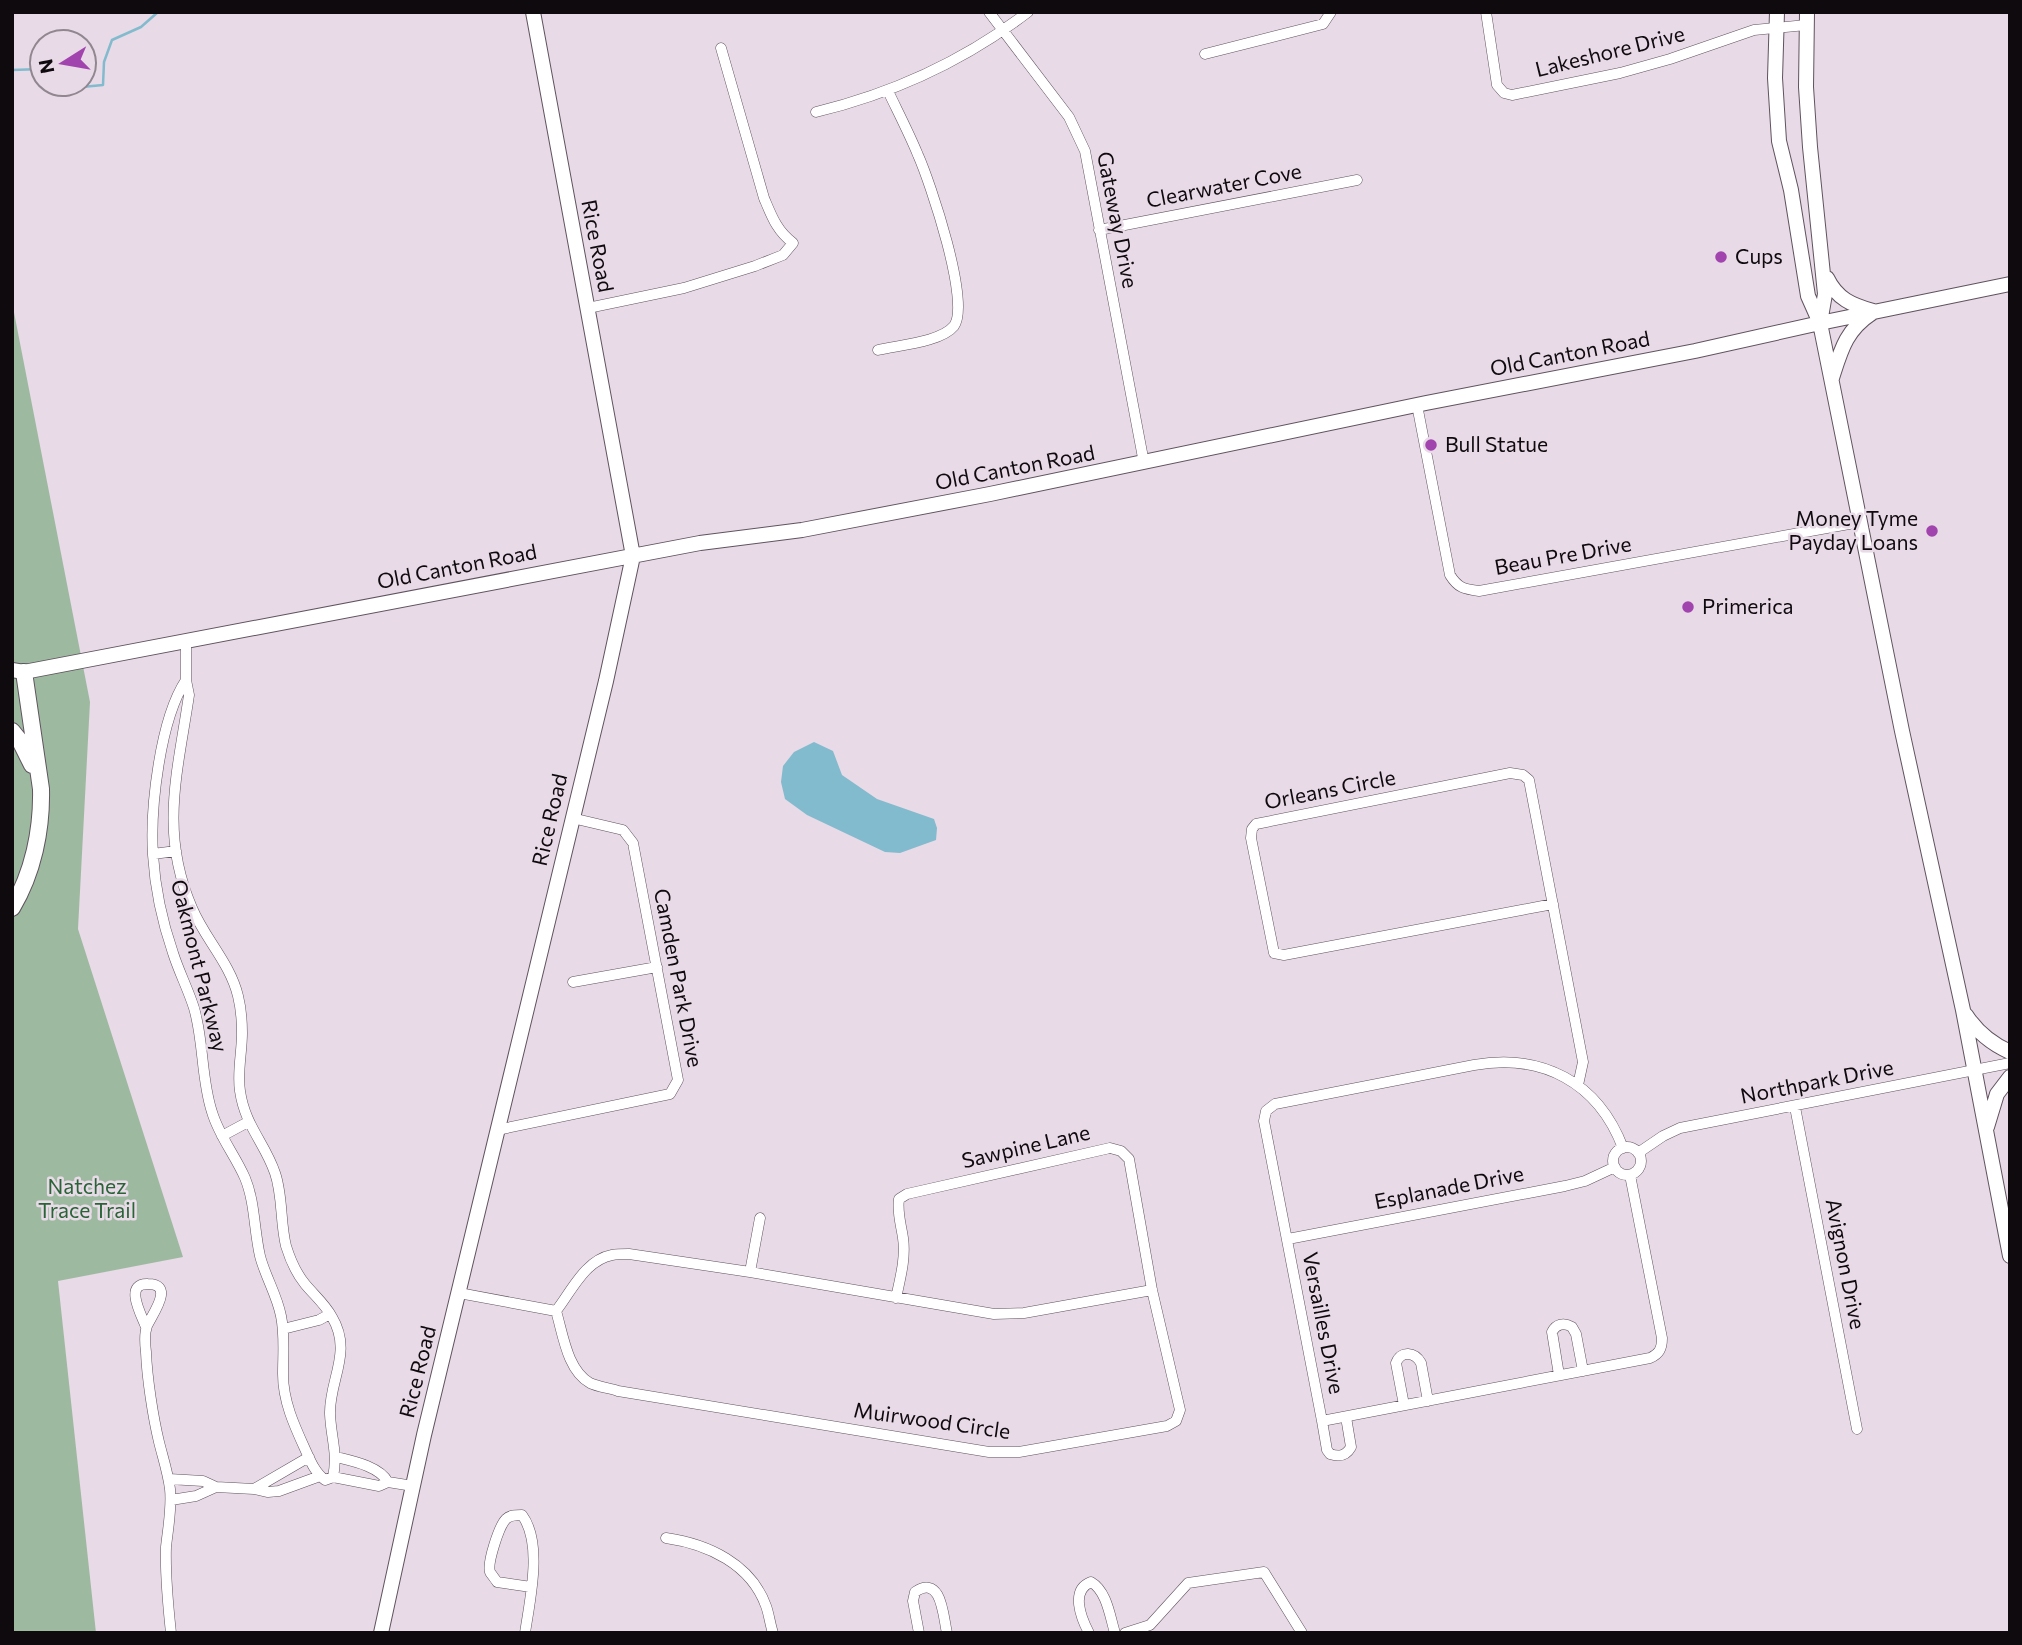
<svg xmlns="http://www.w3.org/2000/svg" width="2022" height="1645" font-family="Commissioner,sans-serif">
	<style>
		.green { fill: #9dbaa1 }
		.water { fill: #82bbcd }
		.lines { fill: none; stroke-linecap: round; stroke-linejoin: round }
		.stream { stroke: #82bbcd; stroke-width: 2.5 }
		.street-casing { stroke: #5f535e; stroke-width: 11 }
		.secondary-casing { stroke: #5f535e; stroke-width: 16 }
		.primary-casing { stroke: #5f535e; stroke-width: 18 }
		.street { stroke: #fff; stroke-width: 10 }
		.secondary { stroke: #fff; stroke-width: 14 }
		.primary { stroke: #fff; stroke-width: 16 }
		.poi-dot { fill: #a244ae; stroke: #e8dae7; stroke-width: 2.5 }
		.labels { text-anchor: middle; stroke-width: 5; stroke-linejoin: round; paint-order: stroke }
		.street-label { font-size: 21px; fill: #0e0a0e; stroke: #e8dae7 }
		.poi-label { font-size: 21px; fill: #0e0a0e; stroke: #e8dae7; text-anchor: start }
		.park-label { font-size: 21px; fill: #296437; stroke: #e8dae7 }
	</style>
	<rect width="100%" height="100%" fill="#e8dae7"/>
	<path class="green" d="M12,302l78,400 -12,227 105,328 -125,24 38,352h-84z"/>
	<path class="water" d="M814,742l19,9 9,24 35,24 57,20 3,9 -1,12 -36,13 -15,-1 -78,-37 -22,-16 -4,-17 2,-16 11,-14z"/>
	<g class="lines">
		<path class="stream" d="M12,70l30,-1
			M77,84l5,3 21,-2 1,-23 8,-22 29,-13 17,-15"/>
		<defs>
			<path id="street" d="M989,12l80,105 16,34 59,312
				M1486,12l11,73 7,8 8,2 108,-22 50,-14 84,-29 52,-5
				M1205,54l118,-30 8,-12
				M816,112c78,-19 148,-51 212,-100
				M1099,230l258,-50
				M588,308l96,-20 71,-22 28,-11 10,-12c-16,-12 -21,-26 -29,-45l-43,-150
				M878,350c21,-5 63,-8 76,-24 17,-23 -24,-144 -36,-171 -9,-22 -20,-43 -30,-64
				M1417,405l33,170c8,13 14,14 29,16l381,-69
				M186,640v40l3,15c-11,76 -30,137 3,213 13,31 38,55 46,88 3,12 4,25 4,37 0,20 -5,39 -2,58 5,35 25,52 35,82 8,23 5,49 11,73 4,13 10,27 19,38 9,11 20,20 27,33 21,35 -3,63 -2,97 1,24 8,39 3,63l-8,3c-10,-7 -15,-20 -20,-31 -11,-24 -22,-48 -22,-75 0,-20 2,-39 -2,-58 -4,-21 -16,-40 -21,-60 -6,-26 -5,-54 -15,-78 -10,-23 -26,-42 -33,-66 -11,-33 -8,-70 -18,-104 -6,-19 -15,-36 -21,-55 -11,-32 -18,-65 -20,-98 -3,-47 7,-136 33,-175
				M153,854l23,-3
				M1553,904l-269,51 -10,-2 -23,-115 1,-9 4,-5 254,-51 13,2 6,5 54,282 -5,23
				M573,982l84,-15
				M1795,1107l62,322
				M497,1130l173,-36 8,-14 -45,-237 -10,-13 -51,-12
				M222,1136l26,-14
				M1613 1161a14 14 0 1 1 28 0a14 14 0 1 1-28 0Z
				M1623,1148c-25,-66 -81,-95 -149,-83l-199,39 -9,7 -2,10 58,300 328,-63c9,-4 12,-9 12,-20l-32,-163
				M1638,1153l25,-17 17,-8 330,-65
				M1288,1239l277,-53 20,-5 30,-14
				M750,1272l10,-54
				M459,1293l97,18
				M896,1298c4,-19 10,-40 7,-60 -2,-14 -6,-25 -4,-39l8,-5 203,-46 11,3 8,8 23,131 28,120 -4,11 -9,5 -148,26h-30l-371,-61c-8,-3 -20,-4 -28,-8 -23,-13 -27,-49 -34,-72 15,-19 29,-51 56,-56 5,-1 11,-1 17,-1l121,18 244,42 30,-1 128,-23
				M146,1327c-4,-11 -23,-44 2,-43 28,0 3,32 -1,42 -3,8 -2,18 -1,26 1,26 7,65 13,90 4,16 9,31 11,47 2,19 -2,39 -4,58 -1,29 2,58 5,86
				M283,1329l36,-9 11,-6
				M1559,1375l-7,-43c4,-8 12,-10 20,-5l4,7 7,37
				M1404,1405l-8,-42c5,-13 19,-11 25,0l7,38
				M1322,1421l5,29 3,4c9,3 16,2 21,-7l-5,-30
				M336,1457c16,4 43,9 52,25
				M333,1477l46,9 9,-4 25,4
				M169,1479l34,2 13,6 38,2 14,3 11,-1 41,-15
				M254,1489l55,-32
				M171,1500l25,-4 20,-9
				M666,1538c42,6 85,26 100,68 3,8 4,18 7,27
				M525,1633c5,-34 18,-90 -3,-118 -6,0 -12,0 -16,4 -7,7 -19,44 -16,53 1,2 6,8 7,10l34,5
				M919,1633l-6,-32 2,-9c27,-18 28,24 32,41
				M1089,1633c-8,-15 -19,-43 2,-51 16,9 19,35 24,51
				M1125,1633l25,-8 38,-42 76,-11 38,61"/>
			<path id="secondary" d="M1777,12l-2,66 4,63 12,49 17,106 12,27 82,408 61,279 47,246
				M1807,12l-1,75 4,60 15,147 -5,29
				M1827,278c10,21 25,27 46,33
				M1832,378c9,-28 14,-48 40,-65
				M12,670l12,2 676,-129 102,-13 188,-36 436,-91 269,-52 125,-28 190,-39
				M1966,1015c11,17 26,29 44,37
				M1987,1127l10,-33 13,-17
				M381,1633l43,-198 182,-754 27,-125 -100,-544"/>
			<path id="primary" d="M12,731l8,10 12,24
				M12,908c21,-35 30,-78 29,-119l-17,-117"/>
		</defs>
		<use href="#street" class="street-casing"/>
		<use href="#secondary" class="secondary-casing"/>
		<use href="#primary" class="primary-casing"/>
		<use href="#street" class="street"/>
		<use href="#secondary" class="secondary"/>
		<use href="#primary" class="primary"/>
	</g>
	<g class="poi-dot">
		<circle cx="1721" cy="257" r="7"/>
		<circle cx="1431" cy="445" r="7"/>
		<circle cx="1932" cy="531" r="7"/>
		<circle cx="1688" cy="607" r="7"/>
	</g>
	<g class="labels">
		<g class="street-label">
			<text transform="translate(1610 52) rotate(-14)" y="7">Lakeshore Drive</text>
			<text transform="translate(1224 186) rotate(-11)" y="7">Clearwater Cove</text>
			<text transform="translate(1117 220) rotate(79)" y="7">Gateway Drive</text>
			<text transform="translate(597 246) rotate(79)" y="7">Rice Road</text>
			<text transform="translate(1570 354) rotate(-11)" y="7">Old Canton Road</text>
			<text transform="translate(1015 468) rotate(-11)" y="7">Old Canton Road</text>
			<text transform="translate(1563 556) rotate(-10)" y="7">Beau Pre Drive</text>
			<text transform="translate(457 567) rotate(-11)" y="7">Old Canton Road</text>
			<text transform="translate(1330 790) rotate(-11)" y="7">Orleans Circle</text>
			<text transform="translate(550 820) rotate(-77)" y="7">Rice Road</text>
			<text transform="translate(199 966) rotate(76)" y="7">Oakmont Parkway</text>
			<text transform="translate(678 978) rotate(79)" y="7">Camden Park Drive</text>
			<text transform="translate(1817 1082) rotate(-11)" y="7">Northpark Drive</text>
			<text transform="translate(1026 1147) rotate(-13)" y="7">Sawpine Lane</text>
			<text transform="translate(1449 1188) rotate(-11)" y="7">Esplanade Drive</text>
			<text transform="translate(1845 1264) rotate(79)" y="7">Avignon Drive</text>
			<text transform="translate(1323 1323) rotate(79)" y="7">Versailles Drive</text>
			<text transform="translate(418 1372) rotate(-76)" y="7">Rice Road</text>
			<text transform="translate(932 1421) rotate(8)" y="7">Muirwood Circle</text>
		</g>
		<g class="poi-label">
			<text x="1735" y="264">Cups</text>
			<text x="1445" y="452">Bull Statue</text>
			<text x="1918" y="526" text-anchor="end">Money Tyme<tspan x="1918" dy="24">Payday Loans</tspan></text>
			<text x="1702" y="614">Primerica</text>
		</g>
		<g class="park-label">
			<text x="87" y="1194">Natchez<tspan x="87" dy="24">Trace Trail</tspan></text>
		</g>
	</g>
	<rect width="2022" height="1645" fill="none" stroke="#0e0a0e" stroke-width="28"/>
	<g transform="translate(63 63) rotate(259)"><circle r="33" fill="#e8dae7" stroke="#918790" stroke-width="2"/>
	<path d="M0-5L12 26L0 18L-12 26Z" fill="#a244ae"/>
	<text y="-10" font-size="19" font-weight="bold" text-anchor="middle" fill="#0e0a0e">N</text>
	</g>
</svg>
